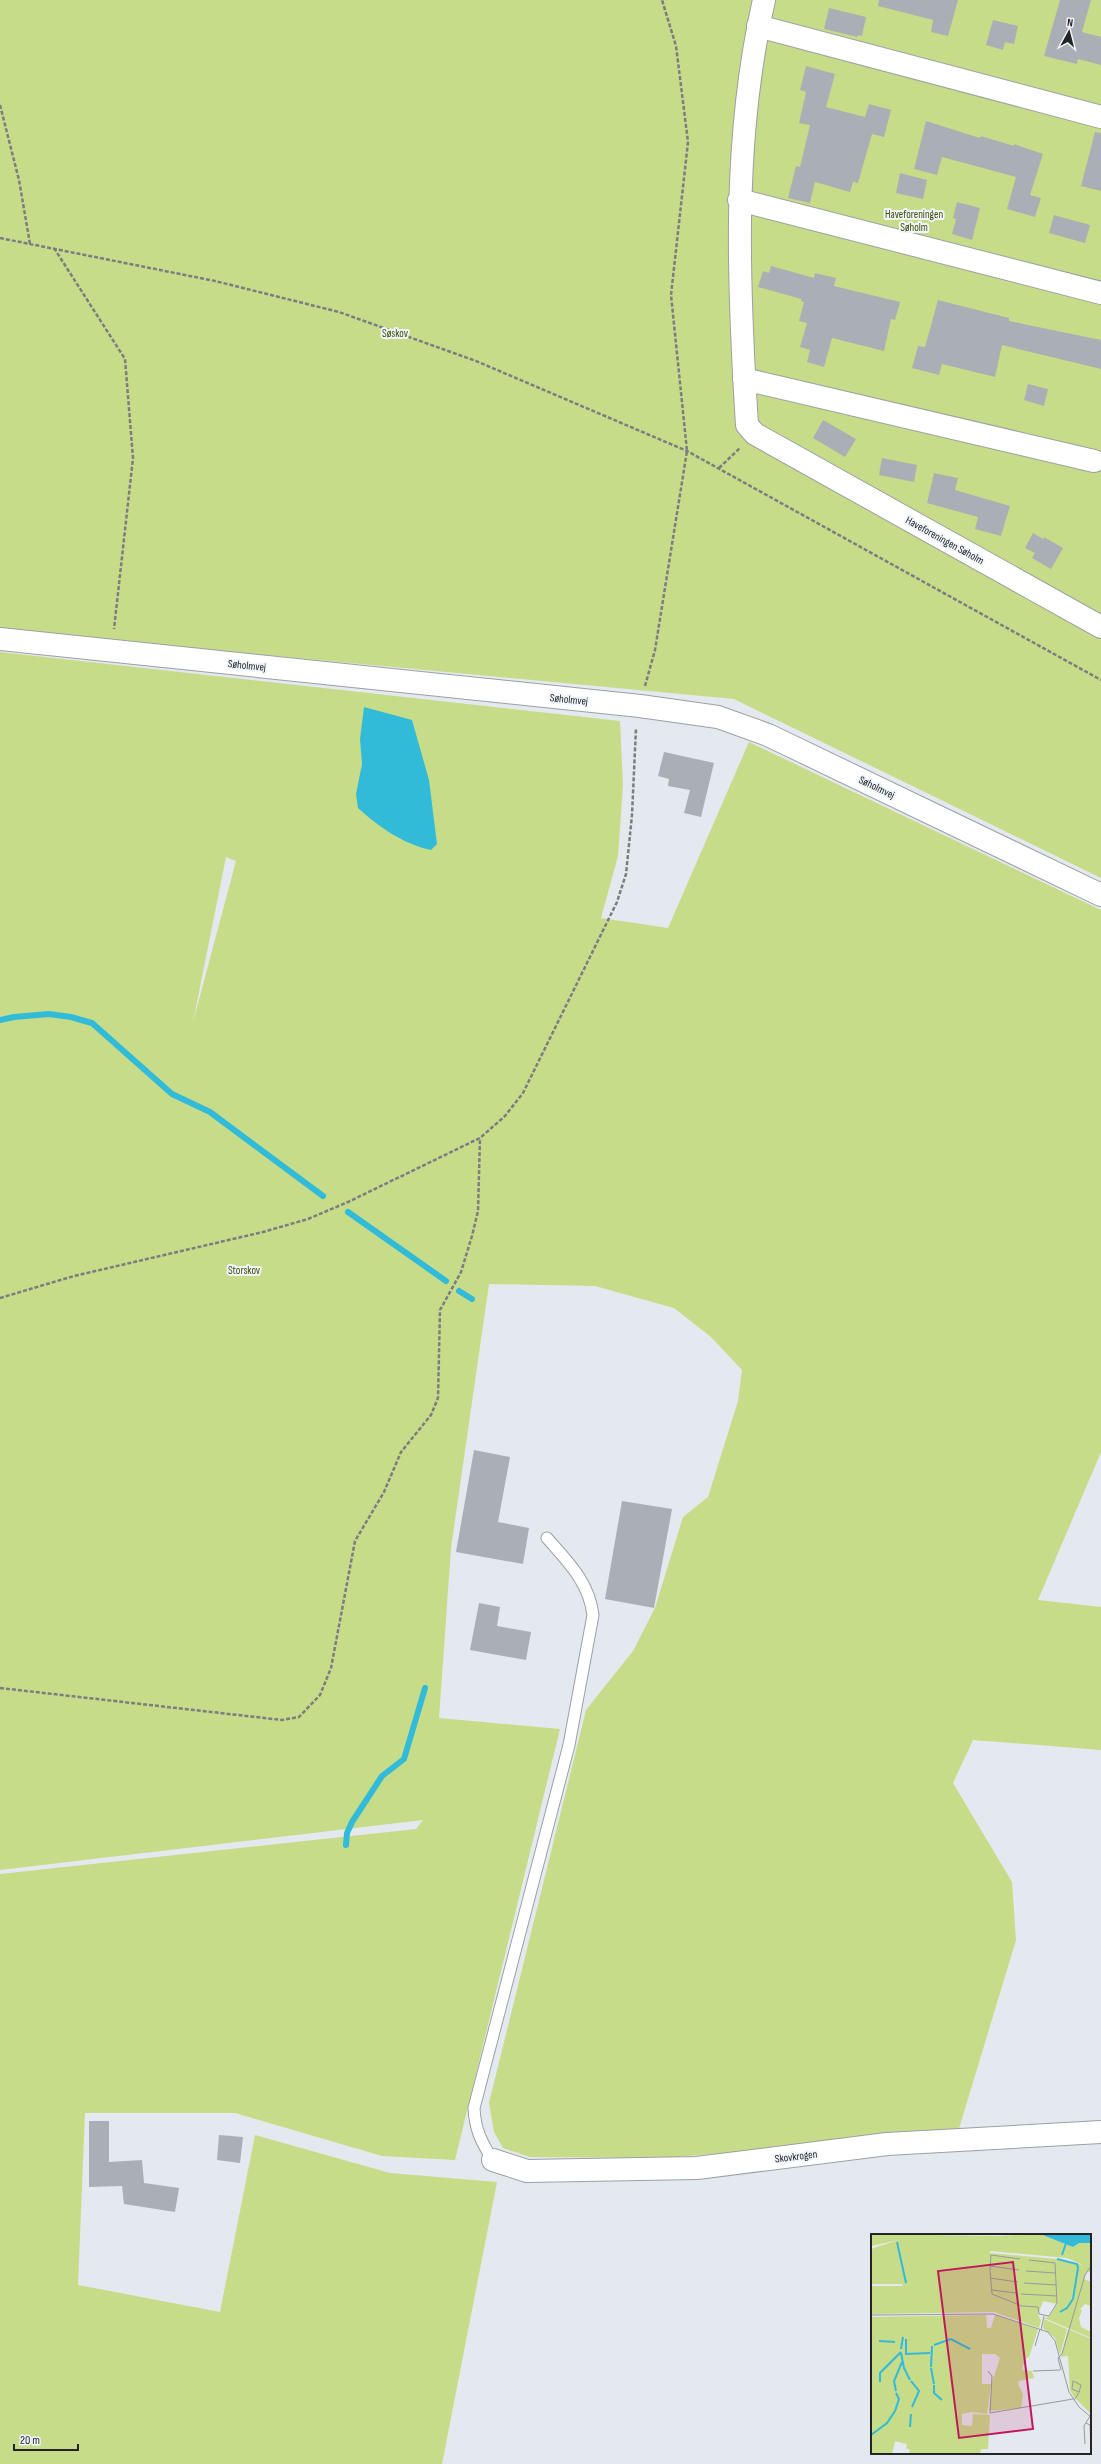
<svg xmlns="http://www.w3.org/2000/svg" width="1101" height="2464" font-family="'Sofia Sans Condensed',sans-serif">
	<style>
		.green { fill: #c7dc88; fill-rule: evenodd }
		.water { fill: #32bbd9 }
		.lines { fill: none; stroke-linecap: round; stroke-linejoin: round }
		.stream { stroke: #32bbd9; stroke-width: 6 }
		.building { fill: #aaafb5 }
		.service-casing { stroke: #9ba0a6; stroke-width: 13 }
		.minor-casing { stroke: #9ba0a6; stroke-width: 24 }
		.tertiary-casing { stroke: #9ba0a6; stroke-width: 24 }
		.path { stroke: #7a7e81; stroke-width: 2.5; stroke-dasharray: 4 2; stroke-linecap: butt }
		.service { stroke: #fff; stroke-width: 11 }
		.minor { stroke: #fff; stroke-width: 22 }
		.tertiary { stroke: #fff; stroke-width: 22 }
		.labels { text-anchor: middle; stroke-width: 4; stroke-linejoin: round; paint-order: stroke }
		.park-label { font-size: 11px; fill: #404c06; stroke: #f0f6fc }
		.street-label { font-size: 11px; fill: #222426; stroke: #f0f6fc }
		.inset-river { fill: none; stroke: #32bbd9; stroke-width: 2 }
		.inset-road { fill: none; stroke: #969a9e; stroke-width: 1 }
		.view { fill: #c2185b; fill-opacity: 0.15; stroke: #c2185b; stroke-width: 2 }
		.inset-edge { fill: none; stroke: #222426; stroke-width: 2 }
	</style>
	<rect width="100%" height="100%" fill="#e3e9ee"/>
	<path class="green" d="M0,0h1101v878l-367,-179 -734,-69z
		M0,652l620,69 3,64 -5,71 -17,62 67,10 81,-186 352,168v542l-63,148 63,7v143l-128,-10 -20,43 59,99 4,58 -58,192 -292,26 -136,-1 -27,-9 -9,-16 -5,-29 97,-393 47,-59 22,-43 28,-91 25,-20 30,-96 4,-31 -31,-33 -37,-29 -79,-22 -106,-2 -38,264 -12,170 121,11 -105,431 -73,-4 -147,-43h-150l-7,172 142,27 35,-177 135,38 107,9 -55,282h-442v-590l416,-45 7,-9 -423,50zM226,857l10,4 -43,161z"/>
	<path class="water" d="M364,707l48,13 17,60 8,64 -6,6c-28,-6 -52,-23 -73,-42l-2,-14 6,-30 -2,-25z"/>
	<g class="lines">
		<path class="stream" d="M0,1020l14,-3 35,-3 22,3 21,6 80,71 38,18 113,84
			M348,1212l98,69
			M459,1291l13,8
			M346,1845l1,-12 5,-11 30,-46 22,-17 21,-71"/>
	</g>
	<path class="building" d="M879,0h79l-10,36 -17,-4 2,-12 -55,-14z
		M1060,0h31l-9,32 19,5v28l-23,-6 -1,5 -33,-8z
		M829,8l37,9 -4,19 -4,-1 -1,2 -33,-8z
		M993,20l25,6 -4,18 -9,-2 -2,8 -17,-5z
		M806,66l29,8 -9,33 39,10 4,-13 22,6 -7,27 -12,-3 -14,49 -5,-1 -3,10 -35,-10 -5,21 -22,-5 8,-32 4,1 10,-42 -11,-2 7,-31 -6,-2z
		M926,121l54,17 1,-2 33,10v-2l29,10 -13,41 11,3 -6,19 -28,-8 9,-32 -74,-20 -5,18 -23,-6z
		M1095,132l6,1v58l-20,-5z
		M900,173l27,7 -4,19 -27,-6z
		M957,202l23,6 -8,32 -20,-6 4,-15 -3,-1z
		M1054,215l36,10 -5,18 -36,-10z
		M771,266l43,12 1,-5 21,5 -2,8 66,16 -5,18 -4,-1 -7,32 -52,-13 -8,29 -17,-5 3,-12 -10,-3 7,-24 -8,-2 5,-19 -3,-1v-2l-43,-12 5,-16 6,2z
		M938,300l71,18v3l92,19v29l-99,-24 -7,32 -53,-13 -3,11 -27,-7 6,-22 7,1z
		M1028,384l20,5 -4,17 -20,-6z
		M823,420l33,19 -11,18 -32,-19z
		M882,458l35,7 -3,17 -35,-7z
		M934,473l24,5 -3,12 55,16 -9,30 -26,-7 3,-12 -51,-14z
		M1033,533l10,6 1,-2 19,11 -12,21 -19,-11 3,-5 -10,-5z
		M664,752l50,11 -13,54 -17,-4 6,-23 -22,-4 1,-7 -11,-3z
		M474,1450l36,7 -12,65 31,6 -6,36 -67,-12z
		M622,1501l50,8 -18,99 -49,-9z
		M479,1603l21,4 -3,19 34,6 -5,28 -56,-10z
		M89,2121h20v41l33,-2 2,23 35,5 -4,24 -51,-8 -2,-18 -33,1z
		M219,2135l24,2 -3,26 -23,-3z"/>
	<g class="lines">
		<defs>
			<path id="service" d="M493,2160c-12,-18 -18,-31 -19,-52l95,-363 24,-130c-4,-33 -25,-53 -46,-77"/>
			<path id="minor" d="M764,0c-32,140 -26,283 -17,425l8,9 346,193
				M758,26l343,91
				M739,200l362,93
				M744,379l350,82
				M493,2160l34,11 170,-3 190,-24 214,-12"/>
			<path id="tertiary" d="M0,639l640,67 78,11 50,18 333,160"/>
		</defs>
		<use href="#service" class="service-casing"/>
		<use href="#minor" class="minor-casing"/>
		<use href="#tertiary" class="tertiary-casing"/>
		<path class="path" d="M0,105l19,75 11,64
			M0,238l215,43 124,31 137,49 211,90 414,229
			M54,248l71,111 8,99 -19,171
			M719,468l21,-20
			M645,686l10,-36 32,-199 -16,-156 17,-153 -12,-96 -14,-46
			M0,1298l74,-22 189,-44 45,-13 40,-17 132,-64 25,-22 18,-23 94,-191 9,-28 6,-59 4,-87
			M0,1688l282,32 17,-3 21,-22 11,-27 24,-127 29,-49 17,-40 30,-37 7,-17 2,-88 21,-38 11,-36 6,-25 2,-73"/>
		<use href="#service" class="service"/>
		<use href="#minor" class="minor"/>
		<use href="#tertiary" class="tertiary"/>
	</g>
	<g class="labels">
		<g class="park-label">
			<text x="914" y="218">Haveforeningen<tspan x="914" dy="13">Søholm</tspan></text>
			<text x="395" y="337">Søskov</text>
			<text x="244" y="1274">Storskov</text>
		</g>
		<g class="street-label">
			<text transform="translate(945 540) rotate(29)" y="4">Haveforeningen Søholm</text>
			<text transform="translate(247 665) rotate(6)" y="4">Søholmvej</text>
			<text transform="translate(569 699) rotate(6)" y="4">Søholmvej</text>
			<text transform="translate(877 787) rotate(26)" y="4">Søholmvej</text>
			<text transform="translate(796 2156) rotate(-7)" y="4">Skovkrogen</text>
		</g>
	</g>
	<g transform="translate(871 2234)">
		<rect width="220" height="220" fill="#e3e9ee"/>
		<path d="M0,0l127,2 42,-2 33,13 6,-4h12v30l-4,-2 -3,8 7,3v24l-6,-2 -5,5 2,1 -3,8 2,9 10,5v6l-23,-10 6,-20 -6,20 -24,-10 6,-2 7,-12 -14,-3 -5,14 3,5 -2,8 -45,-16 -123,2v-28h32l-1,-2h-31v-35l27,-9 -27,6zM119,17l77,7 16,7 -27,-6 -66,-6zM115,81l1,13h4l4,-13 43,14 -9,28 -4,2 -3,11 10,1 2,7 -15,3 -1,3 5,10 -2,14 -32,3 3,-29 8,-24 -5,-4h-13v30h9l-4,30 -15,-2 -10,2v11l10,1 1,-12 17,1 -2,34h-7l-1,5h-72l2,-4 -4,-2 1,-4 -12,-3 -3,13h-21v-137zM173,85l23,10 -7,26 -5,-17 -12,-10zM197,95l23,10v75l-17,-17 -4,-7 -2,-34 -7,1z" fill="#c7dc88" fill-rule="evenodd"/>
		<path d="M169,0h51v9h-12l-6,4z" fill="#32bbd9"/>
		<path class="inset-river" d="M26,8l9,41M191,21l4,-12M186,25l20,5 1,4 -5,31 -6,9 -7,4M35,105v15l24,-1M8,107l16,1M63,111l17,-6 19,10M30,115l2,-12M30,119l3,15 6,12M60,133l1,-21M60,134l3,16M40,147l8,10 -7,16M9,148v-9l21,-21M63,151v8l8,7M25,157l-2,-10 8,-19M39,193l1,-13M0,201l16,-12 8,-12 4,-12 -3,-6"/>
		<path class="inset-road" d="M149,25l-29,-4 -1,15 2,24 30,12 16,1 1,7 10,2 8,-13 -2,-40 -26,-3M119,32l29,4M155,37l29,2M119,44l28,4M153,49l32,2M121,56l24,3M150,60l36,2M0,81l122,-1 55,18 7,9 14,51 10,15 12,10M170,96l3,-14M164,112l5,-17M190,136l-3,-12 4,-4 23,-79 6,-9M117,137l4,5 -2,37 83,-14M162,137l27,-1M203,166l3,-4 2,-4 2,-7 -8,-4 -1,8 7,3M215,189l4,2 1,24M214,210l-1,-18 6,-10"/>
		<path class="view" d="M142,28l20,167 -74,9 -21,-167z"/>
		<rect width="220" height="220" class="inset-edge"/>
	</g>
	<g transform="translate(1069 32) rotate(7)" stroke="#f0f6fc" stroke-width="3" paint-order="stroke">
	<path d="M0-3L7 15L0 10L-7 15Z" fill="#222426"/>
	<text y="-6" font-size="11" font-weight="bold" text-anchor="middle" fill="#222426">N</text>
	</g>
	<path d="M14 2444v6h64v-6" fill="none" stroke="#222426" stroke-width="2"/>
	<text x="20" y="2444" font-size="12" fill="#222426" stroke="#f0f6fc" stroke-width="3" paint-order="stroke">20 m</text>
</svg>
